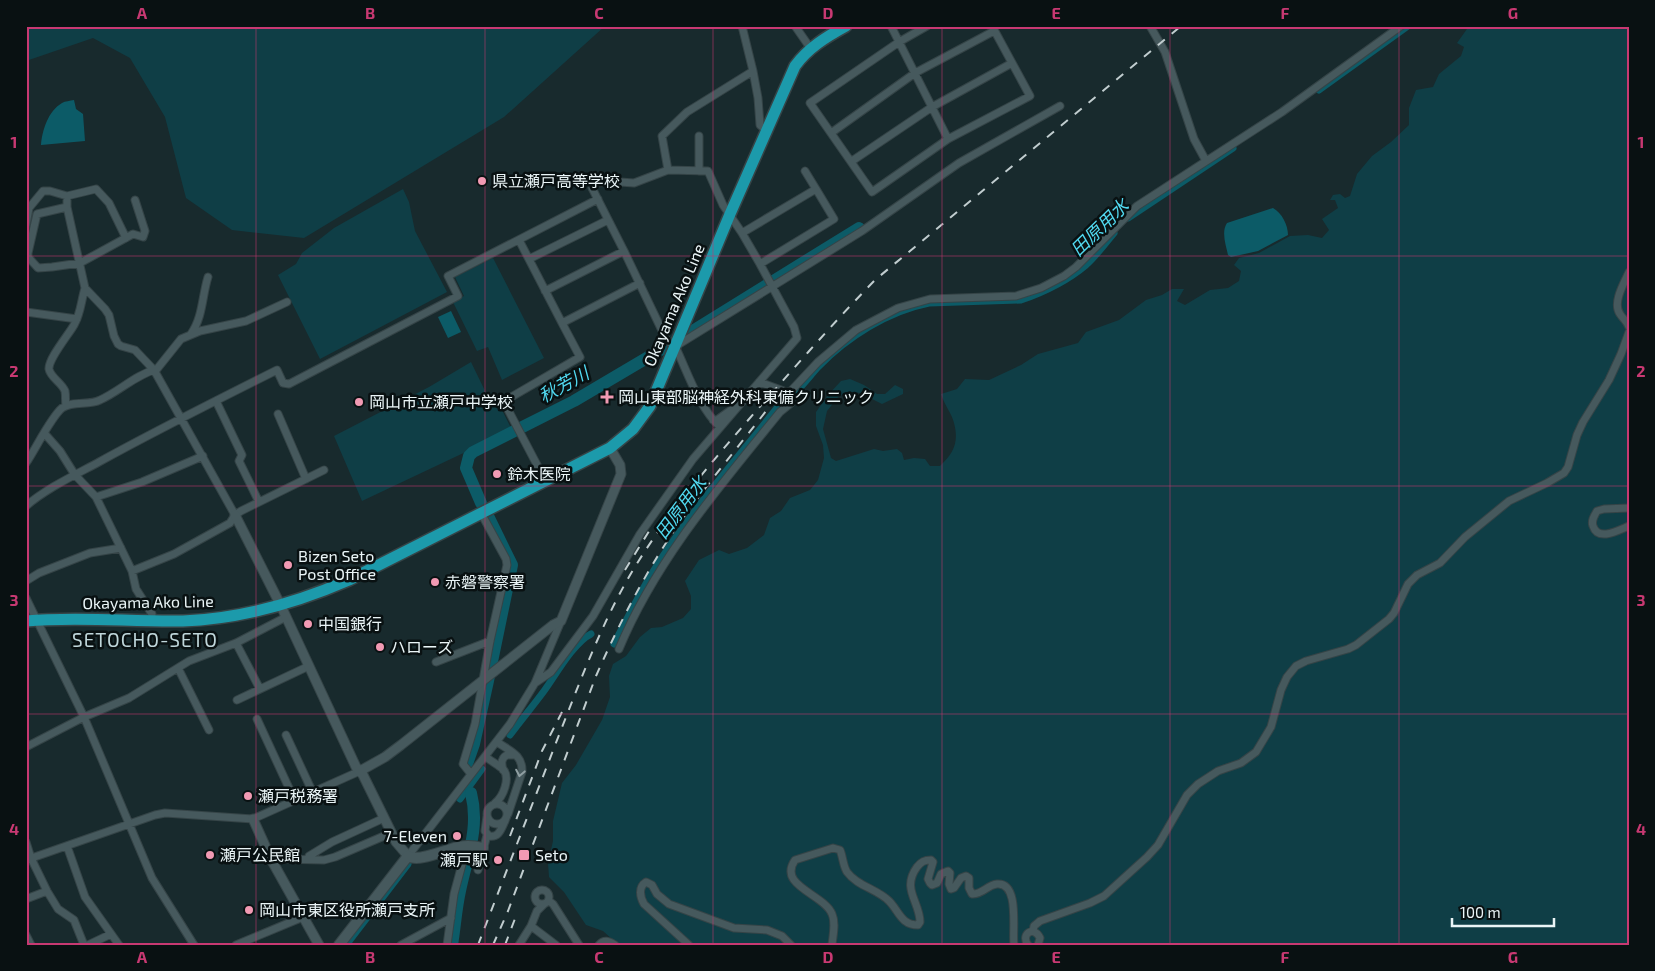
<svg xmlns="http://www.w3.org/2000/svg" width="1655" height="971" font-family="'Exo 2','Noto Sans JP',sans-serif">
	<style>
		.green { fill: #0f3e46 }
		.water { fill: #0c5b67 }
		.lines { fill: none; stroke-linecap: round; stroke-linejoin: round }
		.canal { stroke: #0c5b67; stroke-width: 7 }
		.river { stroke: #0c5b67; stroke-width: 12 }
		.minor-casing { stroke: #354447; stroke-width: 9 }
		.tertiary-casing { stroke: #354447; stroke-width: 11 }
		.secondary-casing { stroke: #354447; stroke-width: 12 }
		.primary-casing { stroke: #354447; stroke-width: 14 }
		.minor { stroke: #46595d; stroke-width: 7 }
		.tertiary { stroke: #46595d; stroke-width: 9 }
		.secondary { stroke: #46595d; stroke-width: 10 }
		.primary { stroke: #1c9aab; stroke-width: 11 }
		.rail { stroke: #c1cdcf; stroke-width: 2; stroke-dasharray: 9 9; stroke-linecap: butt }
		.oneway { stroke: #909fa2 }
		.grid { fill: none; stroke: #c83972; stroke-width: 1; stroke-opacity: 0.55 }
		.poi-dot { fill: #f19ab3; stroke: #091112; stroke-width: 2 }
		.labels { text-anchor: middle; stroke-width: 5; stroke-linejoin: round; paint-order: stroke }
		.poi-label { font-size: 16px; fill: #eaf5f7; stroke: #091112; text-anchor: start }
		.street-label { font-size: 16px; fill: #eaf5f7; stroke: #091112 }
		.water-label { font-size: 18px; font-style: italic; fill: #51d9f0; stroke: #091112 }
		.quarter-label { font-size: 19px; letter-spacing: 1px; fill: #bfd6da; stroke: #091112 }
		.neatline { fill: none; stroke: #c83972; stroke-width: 2 }
		.grid-label { font-size: 16px; text-anchor: middle; font-weight: bold; fill: #c83972 }
	</style>
	<rect width="100%" height="100%" fill="#182a2d"/>
	<path class="green" d="M26,26h579l-101,91 -200,121 -72,-8 -46,-32 -21,-81 -35,-59 -37,-20 -67,23z
		M1467,26h162v919h-1017l1,-5 -10,-9 -17,-6 -22,-33 -15,-15 -1,-14 5,-22v-20l9,-38 14,-18 26,-45 8,-23 -1,-21 4,-12 13,-8 14,-19 11,-9 11,-1 21,-9 8,-9v-13l-6,-15 14,-21 20,-10 10,4 18,-6 17,-13 6,-17 11,-7 9,-13 20,-8 8,-10 6,-22 -1,-13 -7,-19v-14l12,-17 13,-14 9,-2 14,6 13,9h8l10,-9 8,4v5l-21,10 -22,-11 -9,-1 -12,4 -12,15 -4,18 8,29 5,3 38,-12 9,2 14,-2 5,4 2,7 10,-2 11,1 5,7h10c14,-13 19,-24 14,-43 -2,-9 -10,-19 -13,-29l16,-5 8,-10 24,1 32,-15 17,-11 40,-11 8,-11 33,-12 27,-20 16,-5 10,-6h12l-7,12 8,4 25,-15 18,-2 11,-7 2,-10 -7,-6 5,-7 20,-5 31,-17 18,-1 14,3 7,-8 -7,-11 16,-11 -3,-8h-5l3,-5 7,-1 5,4 5,-2 7,-22 15,-18 19,-14 18,-17v-17l7,-18 17,-3 6,-13 22,-18 3,-9 -7,-4 10,-14z
		M403,189l6,13 6,29 32,61 -127,67 -42,-84 18,-11 6,-11 32,-25z
		M493,258l51,100 -42,22 -14,-33 -11,4 -24,-49 11,-6 -9,-19z
		M471,362l16,33 6,-3 19,38 -150,71 -28,-65 95,-49z"/>
	<path class="water" d="M74,100l2,9 7,5 2,27 -44,4c1,-14 7,-34 21,-42 3,-2 8,-2 12,-3z
		M1273,208c9,5 15,17 15,27l-30,16 -27,6 -3,-2c-2,-10 -7,-23 -1,-32z
		M451,311l10,21 -13,6 -10,-21z"/>
	<g class="lines">
		<path class="canal" d="M1319,90l89,-64
			M1128,218l105,-70
			M795,393c8,-8 15,-17 23,-26 29,-30 70,-56 111,-64l92,-3c23,-8 46,-19 65,-35 10,-9 19,-21 28,-32
			M614,644c13,-25 25,-50 40,-74 36,-58 81,-109 123,-162l8,-8
			M510,735c11,-15 23,-29 34,-44 11,-15 30,-49 47,-57
			M460,799l22,-30
			M346,945l62,-81"/>
		<path class="river" d="M686,335l173,-107
			M481,503l-15,-35 3,-12 4,-4 101,-51 93,-55
			M467,764l7,-20 14,-63 24,-116 -23,-47
			M452,945c3,-18 4,-36 8,-54 7,-34 20,-63 11,-98"/>
		<defs>
			<path id="minor" d="M742,26l11,45
				M795,26l16,23
				M891,26l57,113
				M927,26l-28,16 -89,61 62,89 76,-53 82,-43 -38,-70
				M1150,26l15,26 29,87 12,22
				M831,133l84,-60 79,-42
				M699,136v35
				M852,161l80,-54 80,-44
				M805,171l11,18
				M67,196v11l18,81 20,21 4,6 5,21 4,8 3,2 14,4 19,20 81,145
				M67,207l-30,7 -9,39v4l10,11 14,-1 28,-4 53,-29 10,3 2,-6 -10,-31
				M26,225l3,-17 14,-17h7l17,5 29,-7 13,14 17,35
				M742,233l74,-44 18,30 -74,45
				M519,240l43,83 78,-40
				M529,259l79,-39
				M1629,272c-5,11 -17,31 -9,42 3,5 7,7 9,13
				M545,291l79,-40
				M26,312l51,7
				M191,334c12,-17 11,-38 17,-57
				M676,346l186,-115 97,-68 101,-57
				M759,382l30,11
				M789,393l29,-31 38,-32 42,-22 32,-9 86,-3 25,-8 23,-12 12,-9 61,-61 145,-94 119,-86
				M216,401l26,54 -3,6 20,41
				M66,406c-1,-5 0,-10 -1,-15 -3,-8 -15,-14 -16,-22 -1,-10 20,-35 25,-44 7,-12 7,-24 11,-37
				M278,414l28,65
				M713,420h4l14,-10
				M720,427c-22,-21 -32,-54 -45,-81l-8,-5 -43,-90 -32,-63v-5l28,-1 14,1 34,-13 -6,-34 25,-24 66,-41 5,27 2,27 6,5
				M45,434l15,17 15,24 21,22 36,74 4,18 16,25v6
				M26,463c9,-13 25,-46 36,-55 11,-8 27,-2 38,-8 20,-9 35,-25 57,-31l24,-30 19,-8 46,-10 41,-19
				M545,480l-40,-76 1,-4 74,-43 -18,-34
				M96,497l46,-15 61,-26
				M26,506c21,-18 49,-31 73,-44 58,-32 118,-62 178,-92l6,13 6,1 169,-88 -10,-20 150,-77
				M1629,508l-25,1 -7,2c-3,5 -6,10 -4,15 5,16 26,4 36,0
				M132,571l42,-17 56,-31 5,-8 6,-4 83,-41
				M26,581l13,-8 51,-20 31,-5
				M26,598l58,119 68,161 42,67
				M236,643l24,46
				M619,649c37,-89 101,-163 161,-237l11,-9 -2,-10
				M436,662l54,-21
				M178,668l31,62
				M535,683l16,-11 42,-56 47,-82 53,-75 104,-121 -3,-11 -34,-63 -18,-31 -19,-28 -15,-34 -40,-1
				M237,700l72,-34
				M257,719l38,82
				M286,735l27,58
				M497,742c13,9 26,13 25,30l-14,42
				M26,747l58,-30 45,-19 60,-37 47,-18 50,-26
				M486,757c5,4 12,8 17,12 8,9 0,28 -8,34
				M503,770c-2,-7 -2,-12 4,-15h7
				M471,774l-8,-10 12,-40 15,-83 17,-76 -1,-6 -25,-46
				M487 814a10 10 0 1 1 20 0a10 10 0 1 1-20 0Z
				M487,816l-2,15 4,5c10,2 12,-7 16,-15
				M26,842l5,16 16,33 11,18 16,11 10,25
				M67,846l18,51 34,48
				M408,856l102,-132 25,-41 26,-62
				M308,859l1,-3 23,-14 52,-24
				M26,860l129,-45 10,-2 88,6 107,-48
				M272,861l6,-2 46,1 11,-3 56,-24
				M478,870l9,-35
				M535 897a7 7 0 1 1 14 0a7 7 0 1 1-14 0Z
				M26,899l21,-8
				M549,901l4,3 26,41
				M531,926l25,19
				M1033,931l1,-5 6,-5 50,-18 14,-7 43,-39 11,-12 29,-50 11,-11 20,-13 23,-8 15,-11 15,-25 10,-37 6,-13 9,-11 10,-5 42,-12 8,-4 33,-26 5,-6 14,-29 9,-9 23,-12 25,-26 44,-36 38,-18 17,-10 4,-6 9,-32 6,-13 26,-42 12,-26 8,-22
				M26,935l5,10
				M88,945l23,-11
				M236,945l67,-28
				M401,945l50,-27
				M447,945l7,-51 13,-48
				M519,945l12,-19 6,-15 7,-7
				M599,945c5,-6 10,-4 16,0
				M689,945l-45,-41c-4,-7 -6,-17 2,-22l6,3 5,9 12,10 65,24 33,2 15,6 9,9
				M832,945c1,-10 4,-22 0,-31 -8,-20 -55,-28 -37,-54l38,-12 7,2c3,7 3,16 7,22 10,14 30,17 42,29 10,10 12,24 29,24l2,-3c0,-20 -19,-33 -3,-55 4,-5 7,-7 14,-7l2,2 -5,17 2,4 2,2 5,-2 4,-9 7,-3 2,2 -1,11 2,5 3,-1 7,-10 5,-2 3,2v10l3,6c10,1 15,-9 25,-10 23,-2 15,46 17,61
				M1028,945c-8,-11 6,-20 12,-7l-2,7"/>
			<path id="tertiary" d="M235,515l46,91 75,161 7,8 33,67 12,14
				M360,771l25,-14 16,-12 152,-120 8,-4 60,-147 -1,-9 -10,-17
				M253,819l19,42 47,84"/>
			<path id="secondary" d="M339,945l69,-89c11,7 38,-7 51,-9 8,-2 16,-1 24,1"/>
			<path id="primary" d="M26,621c52,-5 105,1 157,0 58,-2 113,-18 166,-41l261,-132 23,-19 17,-23 80,-192 65,-148c13,-18 31,-29 51,-40"/>
		</defs>
		<use href="#minor" class="minor-casing"/>
		<use href="#tertiary" class="tertiary-casing"/>
		<use href="#secondary" class="secondary-casing"/>
		<use href="#primary" class="primary-casing"/>
		<use href="#minor" class="minor"/>
		<use href="#tertiary" class="tertiary"/>
		<use href="#secondary" class="secondary"/>
		<use href="#primary" class="primary"/>
		<path class="rail" d="M625,570l26,-42
			M510,836l32,-85 20,-39
			M478,945c27,-70 54,-140 81,-210 22,-56 43,-113 74,-165 36,-59 78,-107 123,-159 39,-44 78,-89 119,-131l306,-254
			M493,945l15,-34 88,-235c26,-59 56,-117 95,-169 29,-39 60,-76 89,-114
			M505,945l11,-29"/>
	</g>
	<defs><path id="oneway-chevron" d="M-2-3.5L2.5 0L-2 3.5" fill="none" stroke-width="1.6" stroke-linecap="round" stroke-linejoin="round" transform="scale(1.25)"/></defs>
	<use class="oneway" href="#oneway-chevron" transform="translate(520 773) rotate(101)"/>
	<path class="grid" d="M256,26v919M485,26v919M713,26v919M942,26v919M1170,26v919M1399,26v919M26,256h1603M26,486h1603M26,714h1603"/>
	<g class="poi-dot">
		<circle cx="482" cy="181" r="5"/>
		<path d="M604.5 389.5h5v5h5v5h-5v5h-5v-5h-5v-5h5z"/>
		<circle cx="359" cy="402" r="5"/>
		<circle cx="497" cy="474" r="5"/>
		<circle cx="288" cy="565" r="5"/>
		<circle cx="435" cy="582" r="5"/>
		<circle cx="308" cy="624" r="5"/>
		<circle cx="380" cy="647" r="5"/>
		<circle cx="248" cy="796" r="5"/>
		<circle cx="457" cy="836" r="5"/>
		<circle cx="210" cy="855" r="5"/>
		<rect x="518" y="849" width="12" height="12" rx="2.5"/>
		<circle cx="498" cy="860" r="5"/>
		<circle cx="249" cy="910" r="5"/>
	</g>
	<g class="labels">
		<g class="poi-label">
			<text x="492" y="187">県立瀬戸高等学校</text>
			<text x="618" y="403">岡山東部脳神経外科東備クリニック</text>
			<text x="369" y="408">岡山市立瀬戸中学校</text>
			<text x="507" y="480">鈴木医院</text>
			<text x="298" y="562">Bizen Seto<tspan x="298" dy="18">Post Office</tspan></text>
			<text x="445" y="588">赤磐警察署</text>
			<text x="318" y="630">中国銀行</text>
			<text x="390" y="653">ハローズ</text>
			<text x="258" y="802">瀬戸税務署</text>
			<text x="447" y="842" text-anchor="end">7-Eleven</text>
			<text x="220" y="861">瀬戸公民館</text>
			<text x="535" y="861">Seto</text>
			<text x="488" y="866" text-anchor="end">瀬戸駅</text>
			<text x="259" y="916">岡山市東区役所瀬戸支所</text>
		</g>
		<g class="street-label">
			<text transform="translate(674 305) rotate(-67)" y="6">Okayama Ako Line</text>
			<text transform="translate(148 602) rotate(-1)" y="6">Okayama Ako Line</text>
		</g>
		<g class="water-label">
			<text transform="translate(1100 228) rotate(-44)" y="6">田原用水</text>
			<text transform="translate(564 385) rotate(-29)" y="6">秋芳川</text>
			<text transform="translate(681 508) rotate(-53)" y="6">田原用水</text>
		</g>
		<g class="quarter-label">
			<text x="145" y="647">SETOCHO-SETO</text>
		</g>
	</g>
	<rect width="1655" height="971" fill="none" stroke="#091112" stroke-width="55"/>
	<path d="M1452 918v8h102v-8" fill="none" stroke="#eaf5f7" stroke-width="2.5"/>
	<text x="1460" y="918" font-size="15" fill="#eaf5f7" stroke="#091112" stroke-width="4" paint-order="stroke">100 m</text>
	<rect x="28" y="28" width="1600" height="916" class="neatline"/>
	<g class="grid-label">
		<text x="142" y="19">A</text>
		<text x="370" y="19">B</text>
		<text x="599" y="19">C</text>
		<text x="828" y="19">D</text>
		<text x="1056" y="19">E</text>
		<text x="1285" y="19">F</text>
		<text x="1513" y="19">G</text>
		<text x="14" y="148">1</text>
		<text x="1641" y="148">1</text>
		<text x="14" y="377">2</text>
		<text x="1641" y="377">2</text>
		<text x="14" y="606">3</text>
		<text x="1641" y="606">3</text>
		<text x="14" y="835">4</text>
		<text x="1641" y="835">4</text>
		<text x="142" y="963">A</text>
		<text x="370" y="963">B</text>
		<text x="599" y="963">C</text>
		<text x="828" y="963">D</text>
		<text x="1056" y="963">E</text>
		<text x="1285" y="963">F</text>
		<text x="1513" y="963">G</text>
	</g>
</svg>
